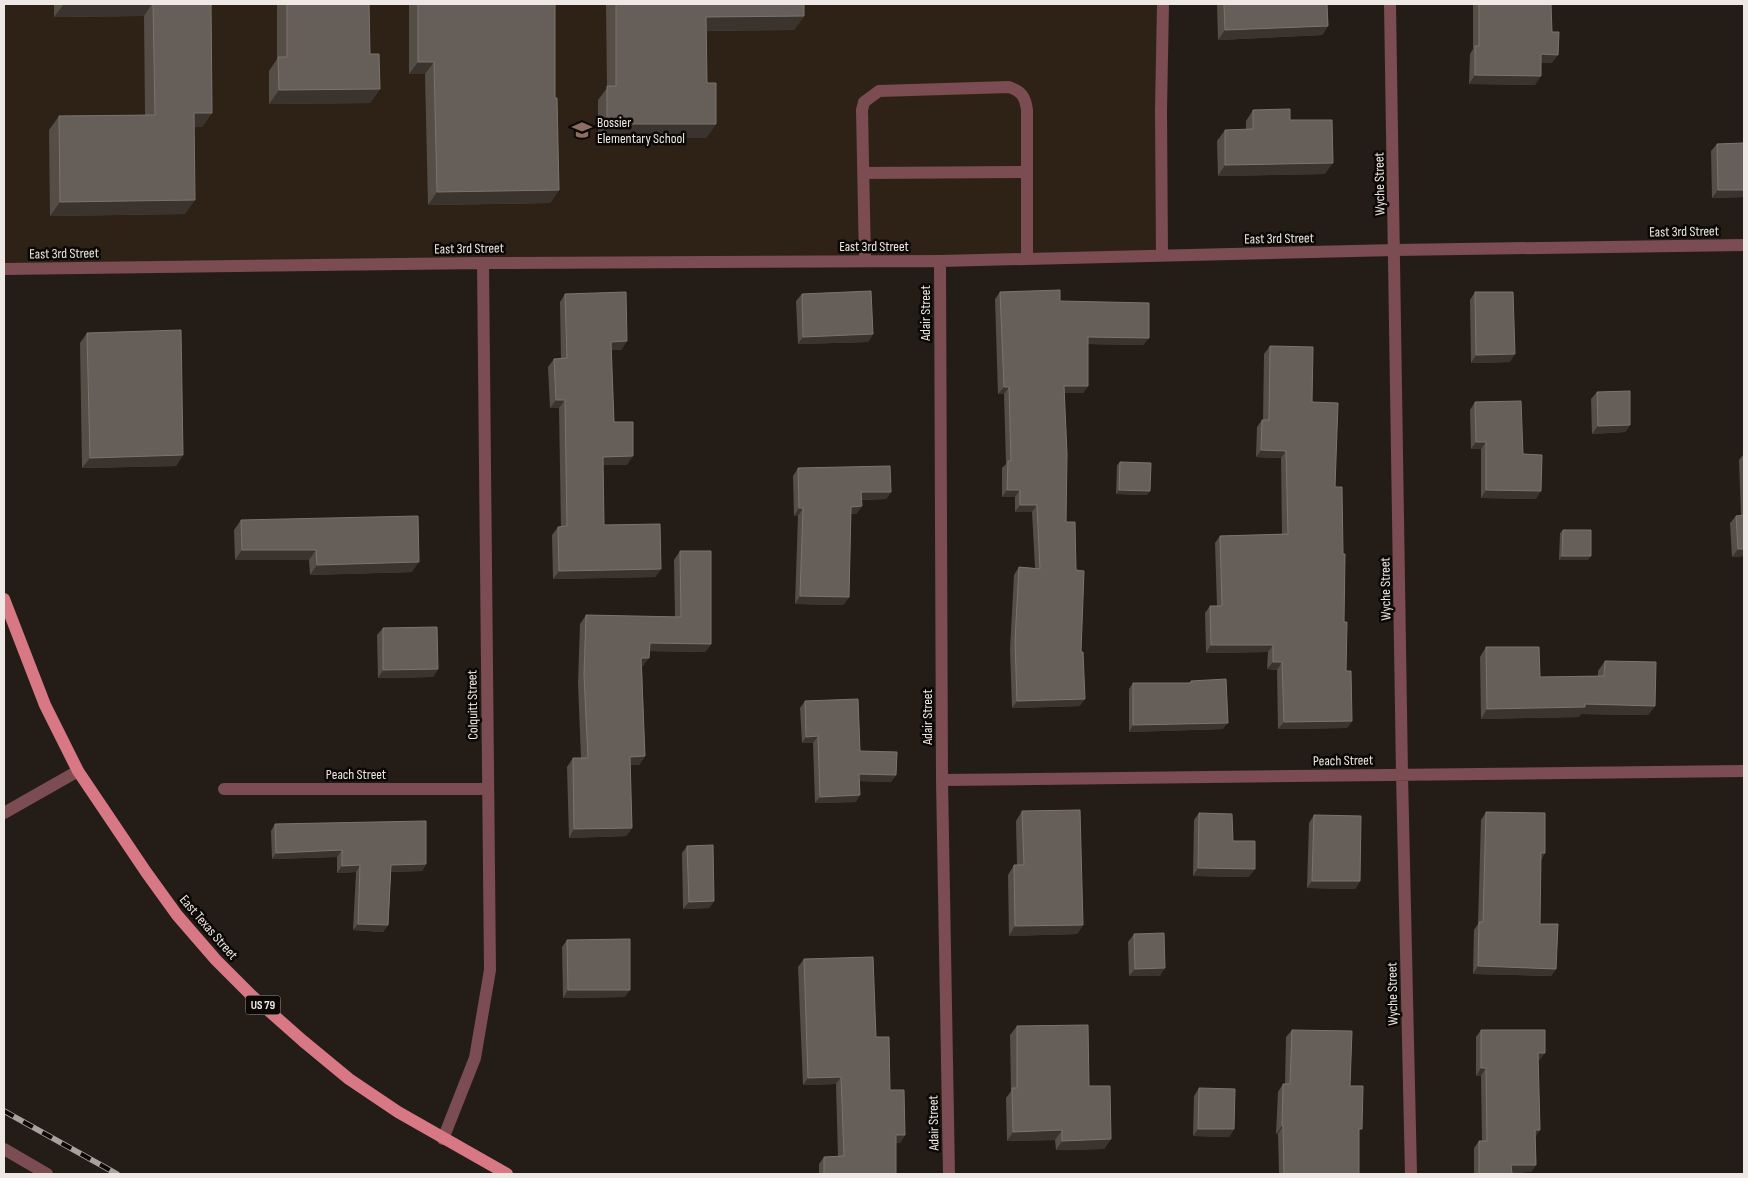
<svg xmlns="http://www.w3.org/2000/svg" width="1748" height="1178" font-family="'Sofia Sans Condensed',sans-serif">
	<style>
		.built { fill: #2e2217 }
		.lines { fill: none; stroke-linecap: round; stroke-linejoin: round }
		.lane { stroke: #7b4c52; stroke-width: 12 }
		.street { stroke: #7b4c52; stroke-width: 12 }
		.primary { stroke: #d87884; stroke-width: 12 }
		.rail-casing { stroke: #a8a29d; stroke-width: 5.5 }
		.rail { stroke: #0b0806; stroke-width: 4; stroke-dasharray: 11; stroke-linecap: butt }
		.wall { fill: #554e47 }
		.shaded-wall { fill: #3b332d }
		.building { fill: #665e58; stroke: #7b746e }
		.labels { text-anchor: middle; stroke-width: 5; stroke-linejoin: round; paint-order: stroke }
		.shield { fill: #0b0806; stroke: #a9a5a1; stroke-width: 1 }
		.shield-label { font-size: 12px; font-weight: bold; fill: #ede8e4 }
		.poi-label { font-size: 14px; fill: #ede8e4; stroke: #0b0806; text-anchor: start }
		.street-label { font-size: 14px; fill: #ede8e4; stroke: #0b0806 }
	</style>
	<rect width="100%" height="100%" fill="#241d17"/>
	<path class="built" d="M4,4h1156l2,251 -1158,14z"/>
	<g class="lines">
		<path class="lane" d="M864,173l163,-1
			M1162,255l-1,-145 2,-106
			M865,261l-3,-151 2,-8 15,-11 130,-4c13,5 16,9 18,23v148
			M4,1149l43,25"/>
		<path class="street" d="M1390,4l12,770 9,400
			M940,261l2,519 7,394
			M4,269l479,-6 457,-2 455,-11 349,-5
			M942,780l802,-9
			M224,789h264
			M4,813l74,-42
			M443,1139l32,-81 15,-88 -7,-707"/>
		<path class="primary" d="M4,599l41,106 33,66 68,101 31,43 39,45 35,35 52,46 46,38 49,33 109,62"/>
		<defs>
			<path id="rail" d="M4,1111l113,63"/>
		</defs>
		<use href="#rail" class="rail-casing"/>
		<use href="#rail" class="rail"/>
	</g>
	<path class="wall" d="M54,4h159l-2,3 1,106 -10,14h-8l-9,87 -135,2 -1,-86 10,-14 86,-1 -1,-99 -90,1z
		M277,4h92l1,50 10,35 -10,14 -101,1v-33l8,-12z
		M409,4h146v94l4,92 -9,13 -122,2 -3,-131h-16z
		M606,4h198v12l-10,14 -88,1 1,52 9,41 -10,14h-108v-38l9,-12z
		M1217,4h110l1,22 -6,9 -104,5z
		M1473,4h78l1,59h-11l-6,22 -66,-1 1,-30 3,-5z
		M1253,110l37,10 35,54 -107,2 -1,-35 8,-11h21v-9z
		M1744,143v54l-32,1 -1,-47 6,-7z
		M1000,292l60,9 89,37 -6,7 -55,-1v42l-5,7h-19l2,129 10,48 5,82 -1,54 -68,2 -2,-59 4,-74 5,-8 16,1 -3,-56h-17v-15h-13v-29l4,-4 -2,-70h-6l-3,-95z
		M1475,292l35,70 -39,1 -1,-63z
		M565,294l62,47 -6,9h-10l3,72 13,43h-24l1,60 57,44 -6,8 -102,2 -1,-44 6,-8h3l-2,-119h-9l-2,-41 6,-8h7l-1,-57z
		M802,294l71,40 -5,8 -70,2 -2,-43z
		M87,333l96,122 -7,11 -94,2 -2,-125z
		M1270,346l42,56 23,85 11,184 6,50 -5,7 -69,1 -1,-59 -10,-1 1,-17 -62,1 -1,-40 5,-7h7l-2,-63 5,-7 62,-2 -1,-76 -25,-1 1,-30 5,-7h1l1,-66z
		M1597,392l33,33 -5,7 -33,2 -1,-35z
		M1475,402l48,52 13,45 -55,-1v-49h-10l-1,-39z
		M1744,454v102l-12,1 -2,-34 6,-7h5l-2,-56z
		M1120,462l30,29 -3,4 -31,-1 1,-29z
		M798,468l93,24 -5,7 -25,1 1,6 -6,8h-5l-2,83 -6,8 -48,-1 3,-88h-4l-1,-40z
		M241,520l171,52 -102,3 -1,-15h-74l-1,-30z
		M1563,530l25,30h-29l1,-27z
		M680,551l31,93 -6,8 -56,-1 -6,15h-1l3,90 -6,9h-9l2,63 -6,8 -57,2 -2,-71 6,-9h8l-3,-75 2,-59 6,-9 89,2 -1,-57z
		M383,628l55,41 -5,8 -55,1 -1,-43z
		M1486,647l54,30 58,-1v-5l7,-10 50,45 -7,9 -67,-1 -3,3 -97,2 -1,-62z
		M1191,681l32,48 -94,3v-43l4,-6h56z
		M805,701l55,50 36,24 -5,7 -31,-1 -4,21 -41,1 -2,-60h-11l-2,-35z
		M1022,811l61,114 -6,9 -68,2 -1,-61 6,-10h3l-1,-44z
		M1486,812l59,41 -4,7 -1,64 16,45 -5,7 -78,-2 1,-44 4,-6 3,-104z
		M1199,813l34,28 16,36 -56,-1 1,-56z
		M1314,815l46,66 -5,8 -48,-1 2,-65z
		M275,824l151,40 -4,7 -31,1 -3,53 -5,7 -30,-2 3,-58 -19,1v-16l-65,2 -1,-28z
		M687,846l27,55 -5,7 -26,1 -1,-56z
		M1134,934l26,42h-31l-1,-34z
		M567,940l58,57 -62,1 -1,-51z
		M804,959l72,78 14,53 15,45 -5,8h-4v31h-77v-10l5,-7h14l-2,-73 -33,1 -5,-118z
		M1017,1026l72,60 22,53 -7,10 -48,1 -1,-10 -48,1 -1,-43 5,-7 -1,-56z
		M1292,1030l58,56 9,47v41h-80l-1,-40h-2l2,-42 5,-8h2l1,-47z
		M1481,1030l59,30h-2l-3,77 1,28 -5,7 -19,1v1h-38v-26l5,-7h3l-1,-65h-5v-39z
		M1199,1088l35,41 -5,8 -36,-1 1,-40z"/>
	<path class="shaded-wall" d="M64,4h88l-8,12 -90,1z
		M804,16l-10,14 -98,1 10,-14z
		M1328,26l-6,9 -104,5 7,-10z
		M1541,54l17,1 -6,8h-17z
		M418,62h16l-9,12h-16z
		M1475,75l66,1 -6,9 -66,-1z
		M380,89l-10,14 -101,1 10,-14z
		M194,113h18l-10,14h-18z
		M607,124h109l-10,14h-108z
		M1333,163l-8,11 -107,2 7,-11z
		M559,190l-9,13 -122,2 9,-13z
		M1718,190h26v7l-32,1z
		M195,200l-10,14 -135,2 10,-14z
		M873,334l-5,8 -70,2 5,-7z
		M1088,337l61,1 -6,7 -60,-1z
		M627,341l-6,9h-16l6,-8z
		M1515,354l-5,8 -39,1 5,-8z
		M1064,386h24l-5,7h-24z
		M1004,387h5l-5,7h-6z
		M556,400h9l-6,8h-9z
		M1630,425l-5,7 -33,2 6,-8z
		M1476,442h10l-5,7h-10z
		M1261,450l25,1 -5,7 -25,-1z
		M183,455l-7,11 -94,2 8,-10z
		M633,456l-6,9h-30l6,-8z
		M1007,490h13l-5,7h-13z
		M1119,490l31,1 -3,4 -31,-1z
		M1486,490l55,1 -5,8 -55,-1z
		M861,492h30l-5,7 -30,1z
		M1020,505h17l-5,7h-17z
		M862,506l-6,8h-10l5,-7z
		M799,508h4l-5,8h-4z
		M1738,549h6v7l-12,1z
		M242,550h74l-7,10h-74z
		M1562,556h29l-3,4h-29z
		M419,562l-7,10 -102,3 7,-10z
		M661,569l-6,8 -102,2 6,-8z
		M800,596l49,1 -6,8 -48,-1z
		M650,643l61,1 -6,8 -61,-1z
		M1211,645h62l-5,7 -62,1z
		M641,658h8l-6,8h-8z
		M1273,662h9l-5,8 -10,-1z
		M438,669l-5,8 -55,1 5,-8z
		M1085,699l-5,7 -68,2 5,-7z
		M1585,704l70,2 -7,9 -67,-1 -3,3 -97,2 6,-10z
		M1352,721l-5,7 -69,1 6,-7z
		M1228,723l-5,6 -94,3 4,-7z
		M818,736l-5,7h-11l4,-6z
		M645,756l-6,9h-15l6,-8z
		M859,774l37,1 -5,7 -36,-1z
		M860,795l-4,7 -41,1 5,-6z
		M632,828l-6,8 -57,2 5,-9z
		M342,850l-5,7 -65,2 4,-6z
		M1541,853h4l-5,8z
		M426,864l-4,7 -36,1 5,-7z
		M360,865l-4,7 -19,1 5,-7z
		M1198,868l57,1 -6,8 -56,-1z
		M1312,881h48l-5,8 -48,-1z
		M714,901l-5,7 -26,1 6,-7z
		M358,924l30,1 -5,7 -30,-2z
		M1083,925l-6,9 -68,2 6,-10z
		M1478,966l78,3 -5,7 -78,-2z
		M1165,968l-5,8h-31l6,-7z
		M568,990h62l-5,7 -62,1z
		M1538,1053h7l-5,7h-7z
		M1481,1068h5l-5,8h-5z
		M841,1077l-5,7 -33,1 5,-7z
		M1282,1126h1l-5,8h-2z
		M1198,1129h36l-5,8 -36,-1z
		M1062,1130l-7,10 -48,1 6,-9z
		M1535,1130h5l-5,8z
		M896,1135h9l-5,8h-10z
		M1111,1139l-7,10 -48,1 6,-9z
		M1511,1165h25l-5,7 -25,1z"/>
	<path class="building" d="M153,4h58l1,109h-18l1,87 -135,2 -1,-86 96,-1z
		M287,4h82l1,50h9l1,35 -101,1 -1,-33h9z
		M418,4h137v94h2l2,92 -122,2 -3,-130h-16z
		M616,4h188v12l-98,1 1,66h9v41h-109v-38h9z
		M1224,4h103l1,22 -103,4z
		M1479,4h72l1,28h7l-1,23 -17,-1v22l-66,-1v-29h4z
		M1290,109v11h42l1,43 -108,2v-35l28,-1v-19z
		M1744,143v47h-26l-1,-46z
		M1060,290v11l89,2v35l-61,-1v49h-24l3,68 -1,68h9l1,48 8,1 -3,81h2l2,47 -68,2 -2,-60 4,-74 21,2 -3,-64h-17v-15h-13l1,-29h3l-2,-74h-5l-4,-95z
		M871,291l2,43 -70,3 -1,-43z
		M626,292l1,49 -16,1 3,80h19v34l-30,1 1,68 56,-1 1,45 -102,2 -1,-44 9,-1 -2,-126h-9l-2,-41 13,-1 -2,-64z
		M1475,292h38l2,62 -39,1z
		M181,330l2,125 -93,3 -3,-125z
		M1270,346l43,1 -1,55 26,1 -3,84h7l1,67h2l-1,68h3l-1,49h5l1,50 -68,1 -2,-60h-9v-17h-62l-1,-39h12l-2,-70 68,-2 -2,-83 -25,-1 1,-30h7z
		M1630,391v34l-32,1 -1,-34z
		M1521,401l2,53 19,1 -1,36 -55,-1v-48h-10l-1,-40z
		M1120,462l31,1 -1,28 -31,-1z
		M890,466l1,26h-30l1,14 -11,1 -2,90 -49,-1 3,-88h-4l-1,-40z
		M1744,515v34h-6l-2,-33z
		M418,516l1,46 -102,3 -1,-15h-74l-1,-30z
		M1563,530h28v26h-29z
		M680,551h31v93l-61,-1 -1,15h-8l4,98 -15,1 2,71 -58,1 -1,-71h15l-4,-83 2,-60 95,2z
		M437,627l1,42 -55,1v-42z
		M1486,647h53l1,30 64,-1 1,-15 51,1 -1,44 -70,-2v3l-98,2z
		M1226,679l2,44 -95,2v-42h58v-2z
		M858,699l2,52 37,1 -1,23 -37,-1 1,21 -40,2 -2,-61 -12,1 -1,-36z
		M1080,810l3,115 -68,1 -1,-61h10l-2,-54z
		M1486,812l59,1v40h-4l-1,71h18l-2,45 -78,-3 1,-44h4z
		M1199,813l33,1 1,27h22v28l-57,-1z
		M1314,815l47,1 -1,65h-48z
		M426,821v43l-35,1 -3,60 -30,-1 2,-59 -18,1v-16l-66,3 -1,-29z
		M713,845l1,56 -25,1 -2,-56z
		M1164,933l1,35 -30,1 -1,-35z
		M630,939v51h-62l-1,-50z
		M873,957l3,80h13l1,53h14l1,45h-9v39h-72v-17l20,-1 -3,-79 -33,1 -4,-119z
		M1088,1025l1,61h21l1,53 -49,2v-11l-49,2 -1,-44h5v-62z
		M1292,1030l60,1 -2,55h13l-1,43h-3v45h-75l-1,-48h-1l1,-42h7z
		M1481,1030h64v23h-7l2,77h-5l1,35h-25l1,9h-33v-33h8l-1,-73h-5z
		M1199,1088l36,1 -1,40h-36z"/>
	<defs>
		<symbol id="school-bare" viewBox="-9 -9 18 18"><path d="M0-5L7-2L0 1L-7-2ZM-4 1L0 2.5L4 1V4Q0 6-4 4Z" fill="#8d6e63" stroke="#0b0806" stroke-width="2.5" paint-order="stroke"/></symbol>
	</defs>
	<g fill-rule="evenodd">
		<use href="#school-bare" x="568" y="116" width="28" height="28"/>
	</g>
	<g class="labels">
		<rect class="shield" x="245.5" y="995.5" width="35" height="19" rx="4"/>
		<g class="shield-label">
			<text x="263" y="1009">US 79</text>
		</g>
		<g class="poi-label">
			<text x="597" y="127">Bossier<tspan x="597" dy="16">Elementary School</tspan></text>
		</g>
		<g class="street-label">
			<text transform="translate(1379 184) rotate(-91)" y="5">Wyche Street</text>
			<text transform="translate(1684 231) rotate(-1)" y="5">East 3rd Street</text>
			<text transform="translate(1279 238) rotate(-1)" y="5">East 3rd Street</text>
			<text x="874" y="251">East 3rd Street</text>
			<text transform="translate(469 248) rotate(-1)" y="5">East 3rd Street</text>
			<text transform="translate(64 253) rotate(-1)" y="5">East 3rd Street</text>
			<text transform="translate(925 313) rotate(-90)" y="5">Adair Street</text>
			<text transform="translate(1385 589) rotate(-91)" y="5">Wyche Street</text>
			<text transform="translate(472 705) rotate(-91)" y="5">Colquitt Street</text>
			<text transform="translate(927 717) rotate(-90)" y="5">Adair Street</text>
			<text transform="translate(1343 760) rotate(-1)" y="5">Peach Street</text>
			<text x="356" y="779">Peach Street</text>
			<text transform="translate(209 927) rotate(49)" y="5">East Texas Street</text>
			<text transform="translate(1392 994) rotate(-91)" y="5">Wyche Street</text>
			<text transform="translate(933 1123) rotate(-91)" y="5">Adair Street</text>
		</g>
	</g>
	<rect width="1748" height="1178" fill="none" stroke="#ede8e4" stroke-width="10"/>
</svg>
